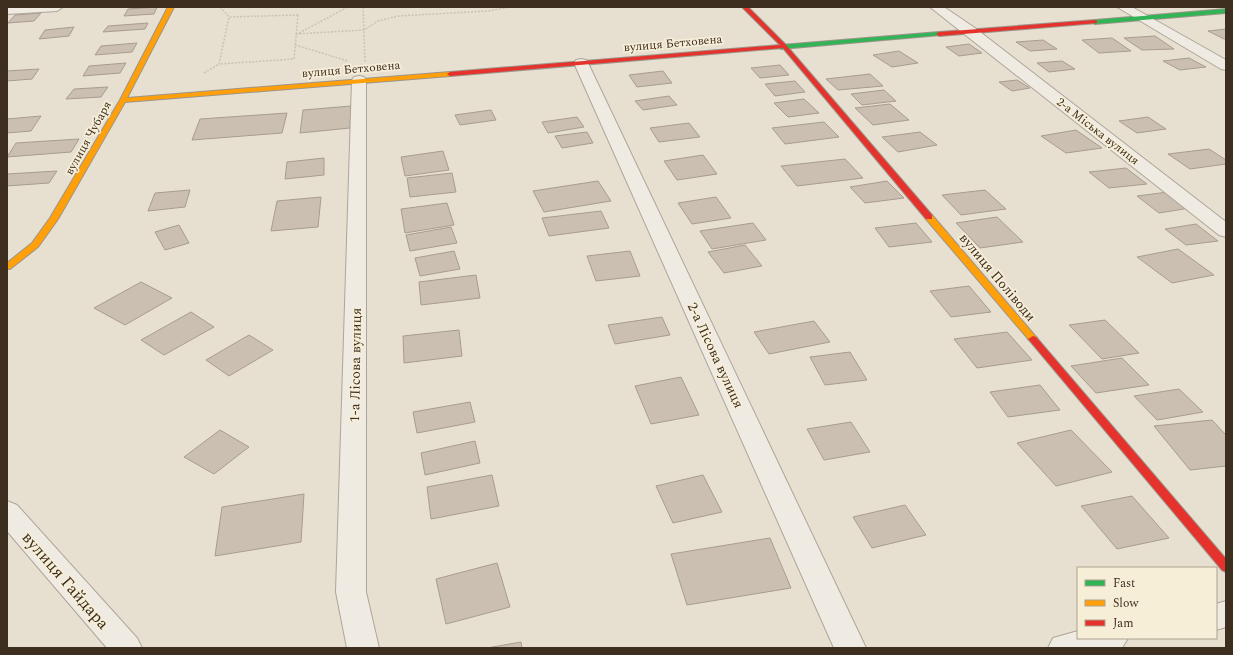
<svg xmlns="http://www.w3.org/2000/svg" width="1233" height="655" font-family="Spectral,serif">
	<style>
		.building { fill: #cbbfb2; stroke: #a89c90 }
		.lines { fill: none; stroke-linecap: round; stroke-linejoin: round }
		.street-casing { stroke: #ada599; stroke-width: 2 }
		.fast-casing { stroke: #9c958a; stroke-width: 2 }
		.slow-casing { stroke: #9c958a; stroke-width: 2 }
		.jam-casing { stroke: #9c958a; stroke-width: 2 }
		.path { stroke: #c8c2b9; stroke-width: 1.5; stroke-dasharray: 2 1.5; stroke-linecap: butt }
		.street { fill: #efebe3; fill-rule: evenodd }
		.fast { fill: #30b455; fill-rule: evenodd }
		.slow { fill: #ff9f0a; fill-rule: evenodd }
		.jam { fill: #e5322d; fill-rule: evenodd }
		.labels { text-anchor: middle; stroke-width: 3.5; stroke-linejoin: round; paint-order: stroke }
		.far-street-label { font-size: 12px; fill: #3d2e20; stroke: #f7eed8 }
		.street-label { font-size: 14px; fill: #3d2e20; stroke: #f7eed8 }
		.near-street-label { font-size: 17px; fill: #3d2e20; stroke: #f7eed8 }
	</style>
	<rect width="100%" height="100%" fill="#e7e0d1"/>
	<path class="building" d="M157,7l-3,7 -30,2 4,-7z
		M41,13l-7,8 -26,2 7,-8z
		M148,23l-3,6 -42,3 5,-6z
		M74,27l-5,9 -30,3 6,-9z
		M1226,29v10h-2l-16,-8z
		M1155,36l19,13 -32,1 -18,-12z
		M1112,38l19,13 -32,2 -17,-13z
		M1043,40l14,9 -27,2 -14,-9z
		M137,43l-5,9 -37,3 6,-9z
		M969,44l13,9 -23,3 -13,-9z
		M899,51l19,12 -26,4 -19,-12z
		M1189,58l17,9 -26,3 -17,-9z
		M1062,61l13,8 -26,3 -12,-9z
		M126,63l-6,10 -37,3 6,-10z
		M780,65l9,10 -29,3 -9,-10z
		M39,69l-7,10 -25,2v-10z
		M663,71l9,12 -35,4 -8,-12z
		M870,74l13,12 -45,4 -12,-11z
		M1017,80l13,8 -18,3 -13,-9z
		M795,81l10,11 -30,4 -10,-12z
		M108,87l-7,10 -35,2 8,-10z
		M884,90l12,11 -34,4 -11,-11z
		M669,96l8,9 -34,5 -8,-9z
		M804,99l15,14 -31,4 -14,-14z
		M890,104l19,16 -36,5 -18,-17z
		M351,106l-1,22 -50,5 3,-23z
		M491,110l5,10 -36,5 -5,-10z
		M287,113l-5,20 -90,7 8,-21z
		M41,116l-10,15 -24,2v-14z
		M577,117l7,10 -36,6 -6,-11z
		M1148,117l18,12 -29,4 -18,-12z
		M824,122l15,15 -54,7 -13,-16z
		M689,123l11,14 -41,5 -9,-14z
		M1076,130l26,18 -36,5 -25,-17z
		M587,132l6,11 -31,5 -7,-12z
		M920,132l17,13 -39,7 -16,-15z
		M79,139l-8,13 -64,5 9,-14z
		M1209,149l17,11v4l-36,5 -22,-15z
		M443,151l6,19 -44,6 -4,-19z
		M703,155l14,19 -40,6 -13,-19z
		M324,158v17l-39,4 2,-17z
		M845,159l18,19 -66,8 -16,-20z
		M1126,168l21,16 -38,4 -20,-16z
		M57,171l-8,12 -42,3v-12z
		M452,173l4,19 -46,5 -3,-19z
		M598,181l13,20 -67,11 -11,-21z
		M887,181l17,17 -39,5 -15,-16z
		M190,190l-5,17 -37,4 7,-18z
		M985,190l21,19 -45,6 -19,-20z
		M1168,192l22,16 -31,5 -22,-17z
		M321,197l-3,30 -47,4 6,-30z
		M716,197l15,21 -39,6 -14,-21z
		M447,203l7,22 -49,8 -4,-24z
		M601,211l8,17 -60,8 -7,-18z
		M997,217l26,25 -43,6 -24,-25z
		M753,223l13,17 -54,9 -12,-18z
		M916,223l16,19 -43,5 -14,-19z
		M1196,224l22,17 -32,4 -21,-16z
		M179,225l10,18 -24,7 -10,-18z
		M451,227l6,16 -47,8 -4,-16z
		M745,245l17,21 -38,7 -16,-21z
		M1178,249l36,26 -42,8 -35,-26z
		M454,251l6,18 -40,7 -5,-18z
		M630,251l10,25 -44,5 -9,-25z
		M476,275l4,23 -59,7 -2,-23z
		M141,282l31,16 -47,27 -31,-17z
		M969,286l22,26 -40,5 -21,-26z
		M191,312l23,15 -50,28 -23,-15z
		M662,317l8,18 -55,9 -7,-19z
		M1105,320l34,33 -37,6 -33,-34z
		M814,321l16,21 -61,12 -15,-22z
		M459,330l3,26 -58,7 -1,-27z
		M1007,332l25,28 -55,8 -23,-29z
		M249,335l24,15 -44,26 -23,-16z
		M850,352l17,28 -42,5 -15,-28z
		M1122,358l27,27 -53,8 -25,-27z
		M681,377l18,38 -48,9 -16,-38z
		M1040,385l20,25 -52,7 -18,-25z
		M1179,389l24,23 -46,8 -23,-24z
		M470,402l5,20 -58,11 -4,-21z
		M1212,420l14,15v31l-36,4 -36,-44z
		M851,422l19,30 -46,8 -17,-31z
		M220,430l29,17 -35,27 -30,-17z
		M1071,430l41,42 -56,14 -39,-43z
		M475,441l5,22 -55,12 -4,-22z
		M492,475l7,31 -68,13 -4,-32z
		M703,475l19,37 -49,11 -17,-37z
		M304,494l-3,48 -86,14 7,-49z
		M1132,496l37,42 -52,11 -36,-43z
		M905,505l21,30 -54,13 -19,-31z
		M770,538l21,50 -104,17 -16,-51z
		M497,563l13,44 -64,17 -10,-45z
		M521,642l1,6h-35z"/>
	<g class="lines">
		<defs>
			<path id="street" d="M7,7h56l-6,4 -50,3z
				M930,7h14l31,21 251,194v15l-7,-2z
				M1117,7h15l94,53v10l-5,-1z
				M581,59l5,1 2,3 278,585h-32l-260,-585 2,-3z
				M359,76l5,1 2,3v512l13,56h-32l-11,-56 16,-512 2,-3z
				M7,501l10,4 120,133 5,10h-35l-100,-117z
				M1226,601v26l-10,3v-26z
				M1078,631v7h50l-6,10h-74l5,-10z"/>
			<path id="fast" d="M1226,9v4l-131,11 -3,-2 3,-2z
				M939,32l2,1v2l-160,14 -3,-2 3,-2z"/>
			<path id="slow" d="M168,7h6l-47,91 323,-26 3,2 -3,2 -325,26 -67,117 -20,28 -28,22h-3v-6l25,-20 18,-25 70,-118z
				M926,215h6l104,122 2,2 -2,2h-6l-104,-122z"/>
			<path id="jam" d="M742,7h6l38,38 146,170v4h-6l-143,-171 -333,28 -3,-2 3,-2 330,-27z
				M1095,20l2,1v2l-158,13 -3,-2 3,-2z
				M1033,336l3,1 190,222v13l-4,-2 -192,-229 -2,-2z"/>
		</defs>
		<use href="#street" class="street-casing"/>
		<use href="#fast" class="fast-casing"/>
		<use href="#slow" class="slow-casing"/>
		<use href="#jam" class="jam-casing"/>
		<path class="path" d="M220,7l9,10
			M363,7l2,55
			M298,15l-4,44 -75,5 10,-47z
			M299,33l49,-26
			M296,34l68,-4 14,-9 20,-5 90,-5 23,-4
			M295,45l53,16
			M204,73l15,-9"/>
		<use href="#street" class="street"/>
		<use href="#fast" class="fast"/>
		<use href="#slow" class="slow"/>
		<use href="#jam" class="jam"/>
	</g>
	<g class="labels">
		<g class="far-street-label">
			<text transform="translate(673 43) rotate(-5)" y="4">вулиця Бетховена</text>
			<text transform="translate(351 69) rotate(-5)" y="4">вулиця Бетховена</text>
			<text transform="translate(1098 131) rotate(38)" y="4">2-а Міська вулиця</text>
			<text transform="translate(88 138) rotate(-61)" y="4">вулиця Чубаря</text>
		</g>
		<g class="street-label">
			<text transform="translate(998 277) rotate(50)" y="5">вулиця Поліводи</text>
			<text transform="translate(716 355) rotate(65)" y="5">2-а Лісова вулиця</text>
			<text transform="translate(355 365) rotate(-89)" y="5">1-а Лісова вулиця</text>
		</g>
		<g class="near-street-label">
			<text transform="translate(66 580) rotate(49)" y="6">вулиця Гайдара</text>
		</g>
	</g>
	<rect width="1233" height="655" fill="none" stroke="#3d2e20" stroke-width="16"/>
	<rect x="1077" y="567" width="140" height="72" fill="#f7eed8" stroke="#ada18e"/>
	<rect x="1085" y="580" width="20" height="6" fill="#30b455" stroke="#ada18e"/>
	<text x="1113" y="587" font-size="12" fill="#3d2e20">Fast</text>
	<rect x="1085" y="600" width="20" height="6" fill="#ff9f0a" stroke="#ada18e"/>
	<text x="1113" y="607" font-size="12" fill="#3d2e20">Slow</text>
	<rect x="1085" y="620" width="20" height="6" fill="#e5322d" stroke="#ada18e"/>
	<text x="1113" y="627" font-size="12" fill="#3d2e20">Jam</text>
</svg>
